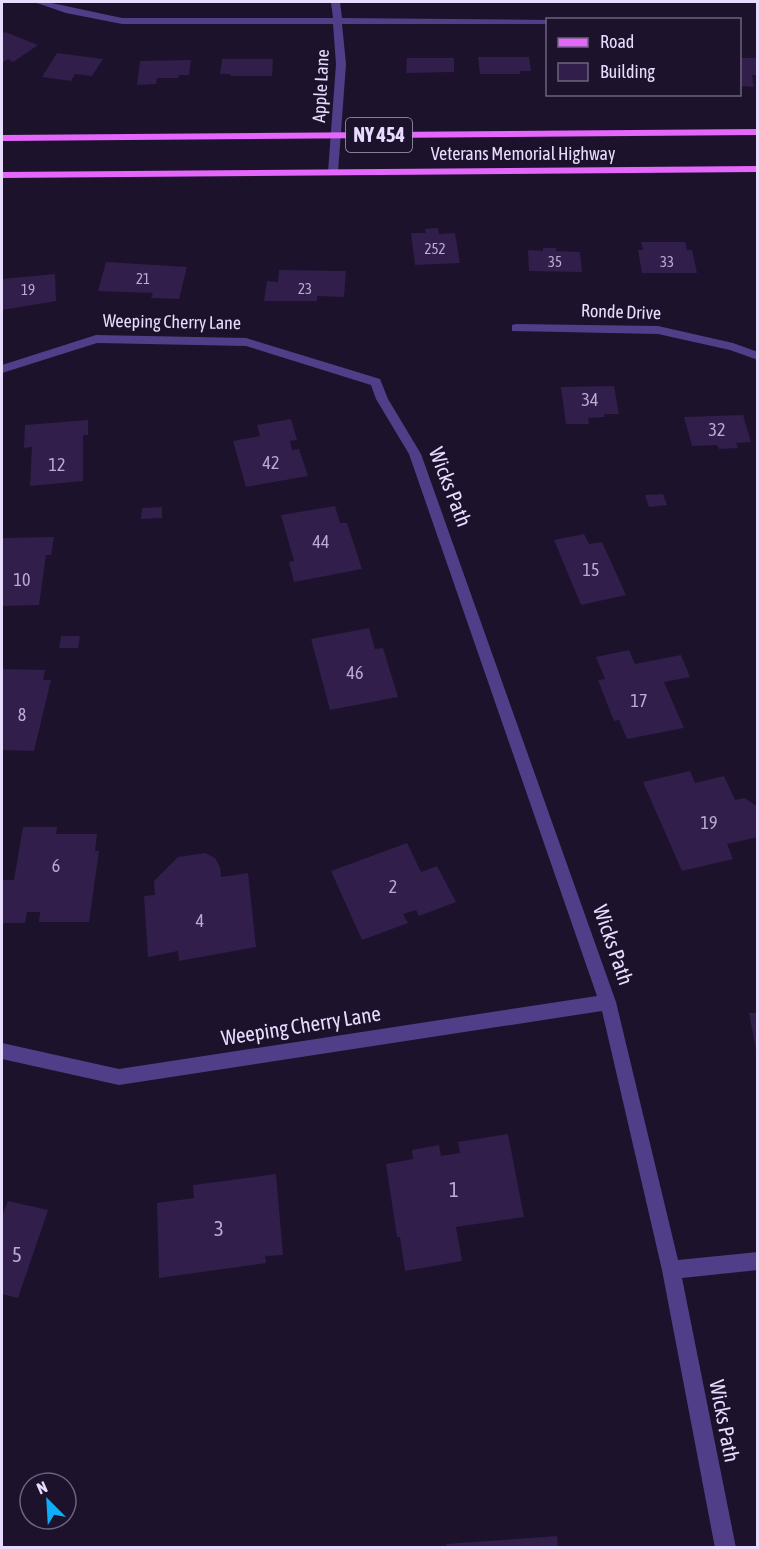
<svg xmlns="http://www.w3.org/2000/svg" width="759" height="1549" font-family="'Asap Condensed',sans-serif">
	<style>
		.building { fill: #311e4b }
		.lines { fill: none; stroke-linecap: round; stroke-linejoin: round }
		.minor { fill: #513e88; fill-rule: evenodd }
		.major { fill: #e466fb; fill-rule: evenodd }
		.labels { text-anchor: middle; stroke-width: 4.5; stroke-linejoin: round; paint-order: stroke }
		.far-number-label { font-size: 15px; fill: #baacd1 }
		.far-street-label { font-size: 18px; fill: #e8dcfe; stroke: #1c122b }
		.number-label { font-size: 18px; fill: #baacd1 }
		.shield { fill: #1c122b; stroke: #ab9fbf; stroke-width: 1.5 }
		.shield-label { font-size: 20px; font-weight: bold; fill: #e8dcfe }
		.street-label { font-size: 21px; fill: #e8dcfe; stroke: #1c122b }
		.near-number-label { font-size: 21px; fill: #baacd1 }
	</style>
	<rect width="100%" height="100%" fill="#1c122b"/>
	<path class="building" d="M5,32l33,13 -25,17 -5,-3 -6,4v-29z
		M57,53l46,6 -11,17 -17,-2 -4,7 -29,-4z
		M478,57h51l2,14h-11v3h-40z
		M407,58h47v14l-48,1z
		M740,58h16l2,17h-6l2,12 -14,-1z
		M222,59h51l-1,17h-42l1,-2h-11z
		M191,60l-2,15h-10l-1,3h-21l-1,6 -19,1 3,-24z
		M438,228l1,6 16,-1 5,30 -45,2 -4,-32h15l-1,-4z
		M641,242h44l2,8h5l5,23h-55l-4,-23h5z
		M543,248h13v3l24,1 2,20 -53,-1 -1,-21 15,1z
		M106,262l81,5 -8,32 -28,-1 2,-5 -55,-2z
		M279,270l67,1 -2,26 -27,-1v5h-53l3,-20 11,1z
		M55,274l1,27 -54,9v-31z
		M614,386l5,28h-15l1,3 -17,1 1,6h-23l-5,-37z
		M743,415l8,27 -15,1 2,5 -19,1 -2,-4 -25,1 -8,-29z
		M291,419l6,21 -7,1 2,9 7,-1 9,27 -62,11 -13,-46 27,-5 -3,-11z
		M88,420v15h-5v46l-53,5 2,-39 -8,1 1,-23z
		M663,494l4,11 -18,2 -4,-12z
		M335,506l5,17h7l15,46 -68,13 -5,-20 5,-1 -13,-46z
		M162,507v11l-21,1 1,-11z
		M584,534l5,10 13,-2 24,53 -45,10 -27,-65z
		M54,537l-3,18h-5l-7,50 -37,1v-68z
		M369,628l6,21 8,-1 15,49 -68,13 -19,-71z
		M61,636h19l-2,12h-19z
		M629,650l6,14 46,-9 9,22 -26,5 20,46 -57,11 -8,-19 -5,1 -16,-41 7,-1 -9,-22z
		M2,669l43,1 -2,10h8l-17,71 -32,-1z
		M690,771l5,12 29,-7 11,24 10,-2 11,8 2,31 -31,7 6,15 -51,12 -39,-89z
		M23,827h34l-1,7h41l-2,17h4l-10,71h-50l1,-10h-13l-2,11h-23v-43h12z
		M407,843l14,29 16,-6 19,36 -37,14 -3,-6 -13,4 5,9 -46,17 -31,-69z
		M205,853l10,5 5,9 1,10 27,-4 8,74 -77,14 -1,-10 -30,6 -4,-61 11,-1 -1,-14 24,-24z
		M749,1013h9v35l-2,1z
		M508,1134l16,83 -68,10 6,34 -57,10 -5,-34h-3l-11,-73 27,-5 -1,-9 27,-5 2,11 19,-3 -2,-11z
		M276,1174l7,81 -18,1 1,7 -107,15 -2,-75 37,-5 -1,-13z
		M8,1201l40,9 -30,88 -16,-4v-78z
		M557,1536l1,12h-111l-1,-4z"/>
	<g class="lines">
		<path class="minor" d="M34,2h13l75,16h211l-2,-16h9l2,16 210,2h-4v4h-206l4,40 -8,108 -5,3 -5,-3 8,-108 -3,-40h-211l-56,-11z
			M516,324l142,2 75,17 25,9v8l-28,-10 -72,-16 -146,-3v-6z
			M96,335l150,3 134,41 8,20 33,55 195,548 62,258 80,-8v18l-76,8 54,270h-21l-53,-278 -60,-259 -483,74 -117,-26v-16l117,26 478,-73 -188,-542 -33,-55 -5,-14 -125,-39 -149,-3 -95,30v-8z"/>
		<path class="major" d="M758,129v6l-756,6v-6z
			M758,166v6l-756,6v-6z"/>
	</g>
	<g class="labels">
		<g class="far-number-label">
			<text x="435" y="254">252</text>
			<text x="555" y="267">35</text>
			<text x="667" y="267">33</text>
			<text x="143" y="284">21</text>
			<text x="305" y="294">23</text>
			<text x="28" y="295">19</text>
		</g>
		<g class="far-street-label">
			<text transform="translate(321 86) rotate(-87)" y="6">Apple Lane</text>
			<text x="523" y="160">Veterans Memorial Highway</text>
			<text transform="translate(621 312) rotate(2)" y="6">Ronde Drive</text>
			<text transform="translate(172 322) rotate(1)" y="6">Weeping Cherry Lane</text>
		</g>
		<g class="number-label">
			<text x="590" y="406">34</text>
			<text x="717" y="436">32</text>
			<text x="271" y="469">42</text>
			<text x="57" y="471">12</text>
			<text x="321" y="548">44</text>
			<text x="591" y="576">15</text>
			<text x="22" y="586">10</text>
			<text x="355" y="679">46</text>
			<text x="639" y="707">17</text>
			<text x="22" y="721">8</text>
			<text x="709" y="829">19</text>
			<text x="56" y="872">6</text>
			<text x="393" y="893">2</text>
			<text x="200" y="927">4</text>
		</g>
		<rect class="shield" x="346" y="118" width="66" height="34" rx="4.5"/>
		<g class="shield-label">
			<text x="379" y="142">NY 454</text>
		</g>
		<g class="street-label">
			<text transform="translate(450 487) rotate(69)" y="7">Wicks Path</text>
			<text transform="translate(613 945) rotate(71)" y="7">Wicks Path</text>
			<text transform="translate(301 1026) rotate(-9)" y="7">Weeping Cherry Lane</text>
			<text transform="translate(724 1421) rotate(79)" y="7">Wicks Path</text>
		</g>
		<g class="near-number-label">
			<text x="454" y="1197">1</text>
			<text x="219" y="1236">3</text>
			<text x="17" y="1262">5</text>
		</g>
	</g>
	<rect width="759" height="1549" fill="none" stroke="#e8dcfe" stroke-width="6"/>
	<rect x="546" y="18" width="195" height="78" fill="#1c122b" stroke="#6e637f" stroke-width="1.5"/>
	<rect x="558" y="38" width="30" height="9" fill="#e466fb" stroke="#6e637f" stroke-width="1.5"/>
	<text x="600" y="48" font-size="18" fill="#e8dcfe">Road</text>
	<rect x="558" y="63" width="30" height="18" fill="#311e4b" stroke="#6e637f" stroke-width="1.5"/>
	<text x="600" y="78" font-size="18" fill="#e8dcfe">Building</text>
	<g transform="translate(48 1501) rotate(336)"><circle r="28" fill="#1c122b" stroke="#6e637f" stroke-width="1.5"/>
	<path d="M0-4.5L10 22L0 15L-10 22Z" fill="#0eadf9"/>
	<text y="-9" font-size="16" font-weight="bold" text-anchor="middle" fill="#e8dcfe">N</text>
	</g>
</svg>
